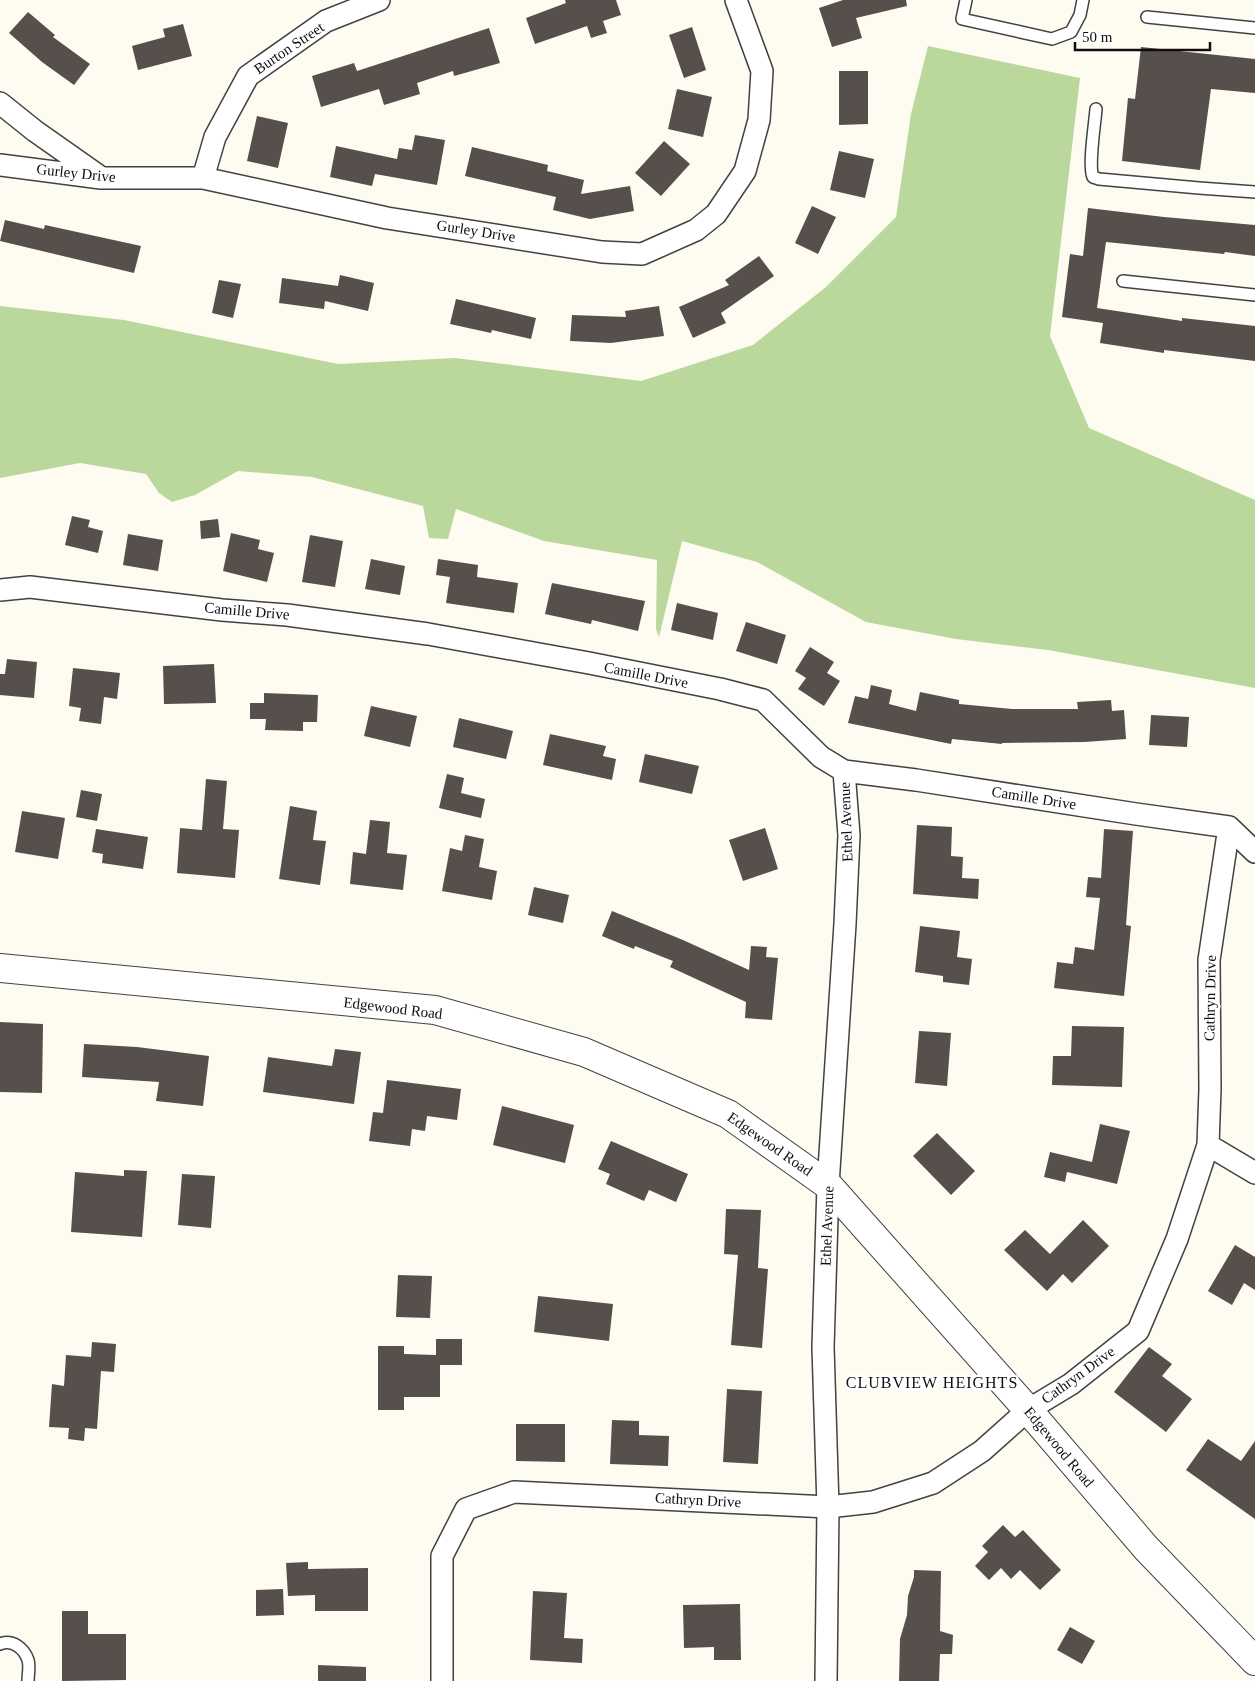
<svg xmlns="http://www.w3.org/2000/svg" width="1255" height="1681" font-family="Georgia,serif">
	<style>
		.forest { fill: #bad89c }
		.building { fill: #574f4c }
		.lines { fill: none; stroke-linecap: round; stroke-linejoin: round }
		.service-casing { stroke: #424242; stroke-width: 14 }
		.minor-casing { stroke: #424242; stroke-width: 24 }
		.tertiary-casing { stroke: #424242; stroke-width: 30 }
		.service { stroke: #fff; stroke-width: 11 }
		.minor { stroke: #fff; stroke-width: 21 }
		.tertiary { stroke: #fff; stroke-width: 28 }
		.labels { text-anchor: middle; stroke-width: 5; stroke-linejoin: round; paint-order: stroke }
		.street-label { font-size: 15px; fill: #0f0f0f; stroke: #fff }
		.neighbourhood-label { font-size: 16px; letter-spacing: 1px; fill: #0f0f0f; stroke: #fff }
	</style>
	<rect width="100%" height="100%" fill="#fefbf1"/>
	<path class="forest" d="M928,46l152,32 -30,258 39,92 166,72v188l-207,-38 -92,-11 -90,-17 -109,-60 -75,-21 -23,96 -3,-8 1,-69 -113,-19 -88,-32 -8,30 -19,-1 -6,-32 -111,-29 -74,-6 -43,24 -23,7 -13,-9 -13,-19 -66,-11 -80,15v-172l124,14 214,44 117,-6 186,23 112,-36 73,-58 70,-70 15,-103z"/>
	<path class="building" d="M565,0h51l5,15 -18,6 4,12 -16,5 -4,-12 -52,18 -9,-26 40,-15z
		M843,0h63l1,6 -51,12 6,20 -30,9 -13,-39z
		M28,12l27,23 -2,2 37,27 -16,21 -32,-23 -33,-29z
		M183,24l9,32 -54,14 -6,-24 33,-9 -2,-8z
		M692,27l14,43 -22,8 -15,-43z
		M489,28l11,35 -46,13 -1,-5 -36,12 3,11 -36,11 -5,-16 -58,18 -9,-31 42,-13 3,8z
		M1141,47l114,12v34l-44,-4 -11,81 -78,-9 6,-63 7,1z
		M839,71h29v53l-29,1z
		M677,89l35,8 -9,40 -35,-8z
		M257,116l31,7 -10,45 -31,-7z
		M415,135l30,5 -8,45 -62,-11 -3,12 -42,-9 6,-31 61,13 2,-11 13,2z
		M664,141l26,23 -29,32 -26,-23z
		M472,147l76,18 -1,6 37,9 -3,14 49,-8 4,25 -44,8 -37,-9 3,-13 -91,-21z
		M839,151l35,8 -9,39 -35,-8z
		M812,206l24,11 -18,37 -23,-11z
		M1088,208l76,9 91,8v31l-30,-4 -1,2 -118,-12 -9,66 85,13v-3l73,8v35l-91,-11v3l-64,-10 3,-20 -41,-6 8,-63 13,2z
		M5,220l39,9 1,-4 96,21 -7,27 -134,-32z
		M759,256l15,20 -53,37 5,10 -33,15 -14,-31 50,-22 -4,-5z
		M340,275l34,8 -6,28 -43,-10 -1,8 -45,-6 3,-25 56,8z
		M219,280l22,4 -8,34 -21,-5z
		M456,299l80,19 -5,21 -39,-9 -1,3 -41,-9z
		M659,306l5,30 -53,7 -41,-2 2,-26 54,2 -1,-6z
		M72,516l18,4 -2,7 15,4 -5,22 -33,-8z
		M218,519l2,18 -19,2 -1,-18z
		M231,533l29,7 -2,9 16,4 -7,29 -44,-11z
		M128,534l35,6 -5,31 -35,-6z
		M310,535l33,6 -8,46 -33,-5z
		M371,559l34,7 -5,29 -35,-6z
		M438,559l40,6 -1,12 41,6 -4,30 -68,-10 4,-26 -14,-2z
		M552,583l93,18 -7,30 -46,-11 -1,4 -46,-10z
		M677,603l41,10 -5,27 -42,-10z
		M746,622l40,13 -9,29 -41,-13z
		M810,647l24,15 -7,11 13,8 -16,25 -26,-17 8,-11 -11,-7z
		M7,659l30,3 -3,36 -34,-3v-21h5z
		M214,664l2,39 -52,1 -1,-38z
		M73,668l47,5 -3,26 -13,-2 -3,27 -22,-3 2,-13 -12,-2z
		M871,685l21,5 -3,14 27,7 4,-19 39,8v4l53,5h66l-1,-7 34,-2 1,11 12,-1 2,29 -41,3 -83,1v1l-50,-5 -1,5 -103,-21 7,-27 13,3z
		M264,693l54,2 -1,27h-14v9l-38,-1 1,-11h-16v-16h14z
		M371,706l46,10 -7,31 -46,-11z
		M1151,715l38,2 -2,30 -38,-2z
		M459,718l54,13 -7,28 -53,-12z
		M550,734l56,12 -3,10 13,3 -4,21 -69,-15z
		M645,754l54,12 -7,28 -53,-12z
		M447,774l17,4 -3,15 24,6 -4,19 -42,-10z
		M206,779l21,2 -4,48 16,1 -4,48 -58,-5 3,-45 22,2z
		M81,790l21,4 -5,27 -21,-4z
		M290,806l27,5 -4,29 13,1 -6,44 -41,-6z
		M22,811l43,7 -7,41 -43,-7z
		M370,820l20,2 -3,31 20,2 -4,35 -53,-6 3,-32 13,2z
		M917,825l35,2 -1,29 12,1 -1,21 17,1 -1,20 -65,-5z
		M765,828l13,41 -35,12 -14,-41z
		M96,829l52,8 -5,32 -41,-6 1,-9 -11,-2z
		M1104,829l29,2 -7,94 5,1 -7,70 -70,-8 3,-26 16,2 2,-17 19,3 6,-52 -14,-1 2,-20 13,1z
		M465,835l19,4 -5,28 18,4 -5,29 -50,-9 8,-43 12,3z
		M534,887l35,8 -6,28 -35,-8z
		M612,911l71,29 66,30 2,-24 16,1 -1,10 12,1 -6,62 -27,-2 1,-16 -76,-35 3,-6 -38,-15 -1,3 -32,-13z
		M920,926l40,5 -3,26 15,2 -3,26 -26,-3v-6l-28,-4z
		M0,1022l43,2 -1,69 -42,-1z
		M1072,1026l52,1 -2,60 -70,-2 1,-29h18z
		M919,1031l32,2 -4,53 -32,-3z
		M84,1044l53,3 72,9 -6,50 -47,-5 3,-19 -77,-5z
		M335,1049l26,3 -7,52 -91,-12 5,-35 64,9z
		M387,1080l74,9 -4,31 -30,-4 -2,15 -13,-2 -2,17 -41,-5 4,-29 10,1z
		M502,1106l72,19 -9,38 -72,-18z
		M1100,1124l30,7 -13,53 -50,-12 -2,10 -21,-5 6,-25 42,10z
		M937,1133l38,38 -24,24 -38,-39z
		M611,1141l77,33 -12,28 -27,-12 -5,11 -38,-17 4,-10 -12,-5z
		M124,1170l23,1 -5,66 -71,-5 4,-60 49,4z
		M182,1174l33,2 -4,52 -33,-3z
		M726,1209l35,1 -3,58 10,1 -6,79 -31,-3 7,-90 -14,-1z
		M1083,1220l26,26 -37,37 -9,-9 -16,17 -43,-41 21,-20 25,24z
		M1235,1245l20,12v33l-11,-7 -12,22 -24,-14z
		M398,1275l34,1 -2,42 -34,-1z
		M538,1296l75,8 -4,37 -75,-9z
		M436,1339h26v26h-22v32h-36v13h-26v-64h26v8l32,1z
		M92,1342l24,2 -2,28 -13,-1 -4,58 -12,-1 -1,13 -16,-2 1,-11 -20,-1 3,-43 12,2 2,-31 25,2z
		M1149,1347l23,17 -10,12 30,23 -26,33 -52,-40z
		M727,1389l35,2 -4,73 -35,-2z
		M612,1420l27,1v14l30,1 -1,30 -58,-2z
		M516,1424h49v38l-49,-1z
		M1208,1439l33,22 14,-20v78l-69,-49z
		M1003,1525l12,12 8,-7 38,40 -21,20 -20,-20 -9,9 -10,-11 -12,12 -14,-14 13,-14 -6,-6z
		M308,1562v7l60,-1v43h-53v-16l-27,1 -2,-33z
		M914,1570l27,1 -1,60 13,4 -1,19h-12l-1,27h-40l1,-42 7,-24 1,-19 6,-19z
		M283,1589l1,26 -28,1v-26z
		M533,1591l34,2 -3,45 19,1 -1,24 -52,-3z
		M740,1604l1,56h-27v-13l-30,1 -1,-43z
		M62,1611h26v23h38v46l-64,1z
		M1070,1627l25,14 -13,23 -25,-14z
		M318,1665l48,2v14h-48z"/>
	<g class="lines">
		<defs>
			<path id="service" d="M966,0l-4,19 90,20 19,-7 9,-17 3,-15
				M1147,17l108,11
				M1096,109c-1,14 -8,57 -3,68l6,2 100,9 56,4
				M1123,281l132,14
				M0,1644c12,-5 24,4 28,16 2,6 0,15 0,21"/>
			<path id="minor" d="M0,103l35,28 64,45
				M0,165l101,13h102l184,40 215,34 40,2 54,-24 20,-16 29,-43 14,-51 3,-49 -26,-71
				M203,178l12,-41 33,-61 78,-55 53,-21
				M0,590l30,-3 192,23 65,5 141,19 161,29 131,26 43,11 58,57 23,14 72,9 220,34 93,13 26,25
				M1208,1145l47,28
				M442,1681v-125l24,-47 48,-17 314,15 45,-5 60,-19 49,-32 46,-41 43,-26 67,-53 39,-92 31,-94 2,-56 -1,-129 20,-133
				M826,1681l2,-174 -5,-160 5,-162 17,-261 4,-89 -5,-64"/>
			<path id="tertiary" d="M0,968l435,42 149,42 144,62 100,71 200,225 118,138 109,113"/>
		</defs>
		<use href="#service" class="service-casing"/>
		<use href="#minor" class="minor-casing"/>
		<use href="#tertiary" class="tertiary-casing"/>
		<use href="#service" class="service"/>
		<use href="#minor" class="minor"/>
		<use href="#tertiary" class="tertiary"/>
	</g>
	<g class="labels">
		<g class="street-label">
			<text transform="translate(289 48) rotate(-34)" y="5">Burton Street</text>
			<text transform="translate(76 173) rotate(6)" y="5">Gurley Drive</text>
			<text transform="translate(476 231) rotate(9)" y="5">Gurley Drive</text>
			<text transform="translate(247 611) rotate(5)" y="5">Camille Drive</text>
			<text transform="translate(646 675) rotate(11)" y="5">Camille Drive</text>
			<text transform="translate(1034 798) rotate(9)" y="5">Camille Drive</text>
			<text transform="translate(846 822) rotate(-92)" y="5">Ethel Avenue</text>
			<text transform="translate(1210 998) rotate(-89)" y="5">Cathryn Drive</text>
			<text transform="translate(393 1008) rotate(7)" y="5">Edgewood Road</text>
			<text transform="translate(770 1144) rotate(35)" y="5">Edgewood Road</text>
			<text transform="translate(827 1226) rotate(-88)" y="5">Ethel Avenue</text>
			<text transform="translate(1078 1375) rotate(-36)" y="5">Cathryn Drive</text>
			<text transform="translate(1059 1447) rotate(50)" y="5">Edgewood Road</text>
			<text transform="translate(698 1500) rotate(3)" y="5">Cathryn Drive</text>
		</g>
		<g class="neighbourhood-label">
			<text x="932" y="1388">CLUBVIEW HEIGHTS</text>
		</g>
	</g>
	<path d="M1075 42v8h135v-8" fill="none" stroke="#0f0f0f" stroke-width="2.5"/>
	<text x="1082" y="42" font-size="15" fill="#0f0f0f" stroke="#ffffff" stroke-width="4" paint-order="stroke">50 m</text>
</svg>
